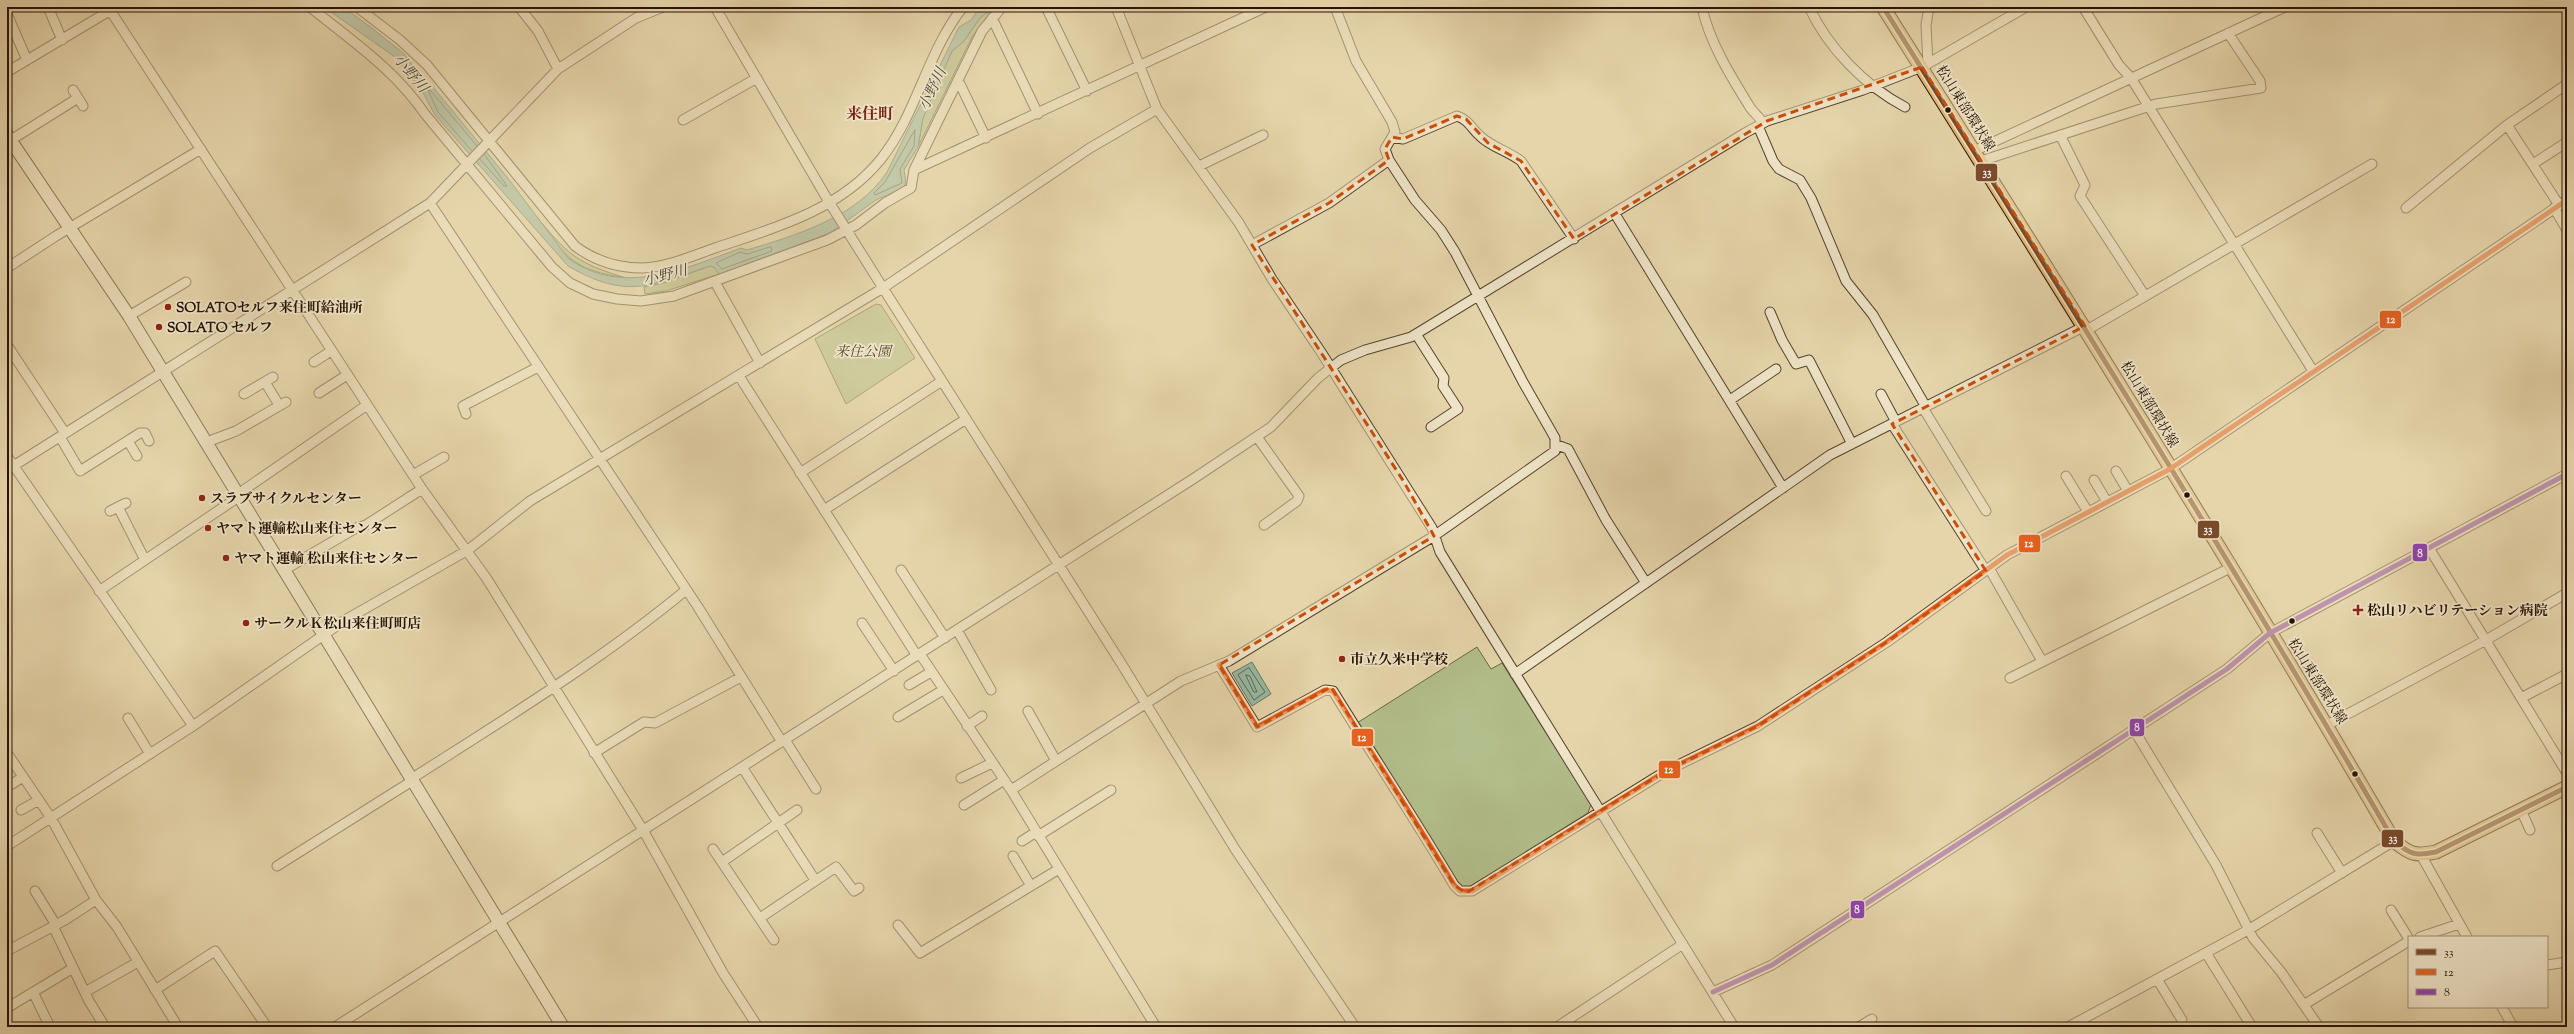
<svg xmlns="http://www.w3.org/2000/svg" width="2574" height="1034" font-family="'Sorts Mill Goudy','Noto Serif JP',serif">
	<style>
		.green { fill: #b2be8b; stroke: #6c6846 }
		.water { fill: #97b9a4; stroke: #6a7662 }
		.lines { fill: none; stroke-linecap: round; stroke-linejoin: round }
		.shore { stroke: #5f6652; stroke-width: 1 }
		.street-casing { stroke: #57432b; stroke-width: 11 }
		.secondary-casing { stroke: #271200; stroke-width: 14 }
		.primary-casing { stroke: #271200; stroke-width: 15 }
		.street { stroke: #efe4c8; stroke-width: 9 }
		.secondary { stroke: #efe4c8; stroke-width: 12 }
		.primary { stroke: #e3ba76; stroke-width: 13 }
		.bus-1-casing { stroke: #efe4c8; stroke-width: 8 }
		.bus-2-casing { stroke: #efe4c8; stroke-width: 8 }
		.bus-3-casing { stroke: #efe4c8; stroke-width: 8 }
		.bus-1 { stroke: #7a4b2a; stroke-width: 5 }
		.bus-2 { stroke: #e86120; stroke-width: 5 }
		.bus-3 { stroke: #8e44ad; stroke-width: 5 }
		.marked { fill: none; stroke: #cb4e0a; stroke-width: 3; stroke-dasharray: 8 5; stroke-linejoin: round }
		.bus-dot { fill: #271200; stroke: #efe4c8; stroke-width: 1.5 }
		.poi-dot { fill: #8f2418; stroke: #efe4c8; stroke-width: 1.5 }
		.labels { text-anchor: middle; stroke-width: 3.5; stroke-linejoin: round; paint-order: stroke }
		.street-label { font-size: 14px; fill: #271200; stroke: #efe4c8 }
		.poi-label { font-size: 14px; font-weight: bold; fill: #271200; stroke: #efe4c8; text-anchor: start }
		.park-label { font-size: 14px; font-style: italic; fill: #584e31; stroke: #efe4c8 }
		.water-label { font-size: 15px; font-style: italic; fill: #4e4c39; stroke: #efe4c8 }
		.quarter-label { font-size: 16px; font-weight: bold; fill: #7a1f14; stroke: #efe4c8 }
		.line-badge { stroke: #efe4c8; stroke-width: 1.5 }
		.badge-label { font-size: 11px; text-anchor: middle; font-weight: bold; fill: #fff }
	</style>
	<rect width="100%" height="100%" fill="#e6d5ab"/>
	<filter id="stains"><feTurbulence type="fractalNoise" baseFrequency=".005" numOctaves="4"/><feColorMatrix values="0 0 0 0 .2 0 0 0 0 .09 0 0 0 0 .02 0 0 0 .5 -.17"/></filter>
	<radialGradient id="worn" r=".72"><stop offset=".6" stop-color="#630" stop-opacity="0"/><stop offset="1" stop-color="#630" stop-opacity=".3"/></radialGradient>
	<path class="green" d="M994,7l-22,30 -54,110 5,-29 29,-67 12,-10 16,-23z
		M536,216c32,39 41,47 90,62 -53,-8 -61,-20 -90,-62z
		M710,266l4,1 5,7 -53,17 -21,3 -1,-7 19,-4z
		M876,304l5,1 34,53 -69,46 -31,-65z
		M1477,647l14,22 11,-6 89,141 -3,9 -120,76 -8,-3c-34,-54 -69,-108 -103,-163z"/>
	<path class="water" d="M324,7h19l30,22 30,24 24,31 6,3 74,90 61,81c54,40 118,10 173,-10l6,2c47,-14 111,-33 140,-78l72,-145 12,-7 9,-13h14l-14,11 -16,23 -12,10 -29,67 -5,29 -14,23 2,13 -3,5 -27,12 -46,33 -111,41 -5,-7 -4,-1c-60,20 -83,34 -142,0l-133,-151 -13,-24 -27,-34z
		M1252,662l19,32 -19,12 -20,-33z"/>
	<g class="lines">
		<path class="shore" d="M915,130l-1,16 -14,23 2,14 -27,12 -1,-2 11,-11z
			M472,151l-34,-39 -10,-22 3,1 46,55
			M480,159l24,27h3l-23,-32
			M771,247l1,4 -50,18 -6,-6 24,-11 7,2z
			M1249,668l16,24 -11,8 -16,-25z
			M1246,675l4,1 7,16h-3z"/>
		<defs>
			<path id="street" d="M48,7l14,33
				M108,7l314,482 65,90 156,251 80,143 35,54
				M310,7c42,34 84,62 115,107l127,153 18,16 23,11 24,5 24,2 33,-5 153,-56 29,-15 29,-22 26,-15 3,-18 68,-139 20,-24
				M357,7l43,33 27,25 148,181c20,15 42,22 67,22 26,-1 50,-12 73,-20 60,-20 125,-38 166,-89 36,-45 46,-107 82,-152
				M519,7l19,24 20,38
				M715,7l114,195 54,86 238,375 114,186 120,178
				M1046,7l41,84
				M1116,7l41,102 82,114 33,56 49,73 111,176 8,24 294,475
				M1702,7c7,34 28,68 46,97 4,8 11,12 15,19
				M1809,7c19,41 56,79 96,100
				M2083,7l36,58 12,13 182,293
				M7,14l20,46
				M992,18l46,96
				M1928,64l-2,-39 3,-18
				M7,72l109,-65
				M958,80l28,58
				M73,90l10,16
				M683,120l74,-42
				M2507,125l52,80
				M1758,126l15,35 6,8 21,11 11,18 35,83 27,34 53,92
				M2060,135l25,50 -5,11 65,100
				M1392,137l11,2 54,-23c12,4 14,12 23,20 11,11 28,15 41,25l53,78
				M11,140l67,-42
				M1974,151l311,-144
				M1981,161l175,-57 105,-16 -1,-7 -32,-48
				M2533,164l34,-22
				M1199,166l64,-31
				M914,170l352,-163
				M430,203l268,404 84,135
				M2406,208l101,-83 60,-41
				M2554,208l13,22
				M1615,214l168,274
				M1252,245l77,-42 60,-43
				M7,268l49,-32 145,-87
				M715,282l45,81
				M1770,312l12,28 14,24 13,-4 43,84
				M129,316l57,-34
				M2087,330l285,-166
				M1416,334l28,44 -1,8 15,23 -27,18
				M7,345l58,88
				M314,362l17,-11
				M739,376l178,280
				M265,382l14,23
				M319,393l28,-18
				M244,394l29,-17
				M1881,394l15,28
				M1730,400l46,-31
				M1923,408l63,103
				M466,414l-3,-8 75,-39
				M1892,424l94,147
				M60,437l20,34 60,-38h5l4,8
				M1257,437l42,59 -2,5 -33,24
				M128,441l9,15
				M207,442l29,-11 50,-29
				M1557,445l11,4 38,71 40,63
				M7,456l186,270
				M7,470l423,-267 128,-134 78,-51 27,-11
				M2116,471l12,20
				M800,473l142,-92
				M413,475l31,-18
				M2066,476l22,36
				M2094,480l13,22
				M238,494l129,-89
				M118,507l27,53
				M824,510l142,-91
				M110,511l16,-8
				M2429,548l138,225
				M1989,568l53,93
				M284,570l72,-42 10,-3 56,-36
				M901,570l44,68
				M99,591l141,-95
				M862,623l32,48
				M957,630l34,60
				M920,654l91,136 170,-109 48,-20 205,-125 121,-85v-13l-32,-56 -68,-130 -14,-22 -26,-30 -26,-40 -4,-11 10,-17 -3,-10 -36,-61 -21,-54
				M1219,665l38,62 68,-37 8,1c40,65 82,128 121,194l6,6h12l194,-120 92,-45 129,-84 120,-87 163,-86 397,-269
				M1515,674l315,-219 255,-129
				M2010,678l220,-110
				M909,685l22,-13
				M2521,698l46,-24
				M1028,711l28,50
				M898,717l45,-27
				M128,718l22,36
				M2327,725l159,-85 81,-47
				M967,726l15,-10
				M2134,730l82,135 37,73 28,34 38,55
				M785,740l31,49
				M7,753l44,65 45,82 21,27 61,100
				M594,753l50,-31 11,1 86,-46
				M742,767l73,113
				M961,778l31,-15
				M411,779c94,-60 189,-118 275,-189
				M7,787l16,-10
				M1011,790l145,237
				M964,805l40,-25
				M21,810l18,-10
				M2521,810l9,20
				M2317,833l25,40
				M1038,836l73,-46
				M1022,841l14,-9
				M7,846l186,-120 152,-106 123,-70 62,-49 353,-213 207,-140 67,-39
				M713,849l61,91
				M2421,855l46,82
				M1013,856l18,30
				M722,862l75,-52
				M277,866l135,-85
				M35,891l21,34
				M2391,910l18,29
				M760,918l76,-51 18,24 5,-3
				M898,925l22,28 139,-84
				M53,926l36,75 16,26
				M2420,937l39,-13
				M7,951l58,-31 31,-20
				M2206,953l46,74
				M2547,965l20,-3
				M2157,979l25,41
				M155,990l60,-39 52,76
				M33,992l17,35
				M85,992l53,-30
				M1713,992l59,-27 455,-296 43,-36 297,-159
				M2305,1004l104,-63
				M2502,1007l11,20
				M7,1008l66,-40
				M335,1027l858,-548 78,-52 47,-49 23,-18 24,-10 46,-13 334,-204 22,-12 96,-31 59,-23 104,-60
				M1557,1027l126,-83
				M1859,1027l13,-8
				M2068,1027l180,-97 146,-89"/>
			<path id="secondary" d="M7,135l122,181 434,711"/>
			<path id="primary" d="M1883,7c174,276 347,552 511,834 17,14 21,15 42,11l131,-65"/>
		</defs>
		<use href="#street" class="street-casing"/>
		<use href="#secondary" class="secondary-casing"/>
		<use href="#primary" class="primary-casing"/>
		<use href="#street" class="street"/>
		<use href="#secondary" class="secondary"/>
		<use href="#primary" class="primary"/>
		<defs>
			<path id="bus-1" d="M1883,7c174,276 347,552 511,834 17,14 21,15 42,11l131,-65"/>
			<path id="bus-2" d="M1219,665l38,62 68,-37 8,1c40,65 82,128 121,194l6,6h12l194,-120 92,-45 129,-84 120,-87 163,-86 397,-269"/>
			<path id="bus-3" d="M1713,992l59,-27 455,-296 43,-36 297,-159"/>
		</defs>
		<use href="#bus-1" class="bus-1-casing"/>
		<use href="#bus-2" class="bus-2-casing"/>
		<use href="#bus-3" class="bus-3-casing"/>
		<use href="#bus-1" class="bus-1"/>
		<use href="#bus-2" class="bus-2"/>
		<use href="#bus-3" class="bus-3"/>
	</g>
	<path d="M0 0H2574V1034H0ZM1922,67l163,259 -193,98 94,147 -99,71 -129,84 -92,45 -200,122 -12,-8 -123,-198 -74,40 -38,-62 215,-129 -30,-54 -152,-237 77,-42 60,-43 -4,-11 7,-12 11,2 54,-23 9,3 22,24 33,18 53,78 193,-118z" fill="#e6d5ab" fill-opacity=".55" fill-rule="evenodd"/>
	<path class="marked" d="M1922,67l163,259 -193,98 94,147 -99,71 -129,84 -92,45 -200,122 -12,-8 -123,-198 -74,40 -38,-62 215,-129 -30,-54 -152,-237 77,-42 60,-43 -4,-11 7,-12 11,2 54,-23 9,3 22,24 33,18 53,78 193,-118z"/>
	<g class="bus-dot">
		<circle cx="1948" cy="110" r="3.5"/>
		<circle cx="2187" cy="495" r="3.5"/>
		<circle cx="2292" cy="621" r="3.5"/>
		<circle cx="2355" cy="774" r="3.5"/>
	</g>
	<g class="poi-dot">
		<circle cx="168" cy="307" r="4"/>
		<circle cx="159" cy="327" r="4"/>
		<circle cx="202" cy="498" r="4"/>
		<circle cx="208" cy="528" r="4"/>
		<circle cx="226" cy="558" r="4"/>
		<path d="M2356 604h4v4h4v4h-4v4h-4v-4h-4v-4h4z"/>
		<circle cx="246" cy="623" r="4"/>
		<circle cx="1342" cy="659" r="4"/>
	</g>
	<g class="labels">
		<g class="street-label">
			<text transform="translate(1966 108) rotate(58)" y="5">松山東部環状線</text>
			<text transform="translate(2150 404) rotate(59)" y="5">松山東部環状線</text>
			<text transform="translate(2318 681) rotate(58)" y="5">松山東部環状線</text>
		</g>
		<g class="poi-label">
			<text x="176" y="312">SOLATOセルフ来住町給油所</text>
			<text x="167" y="332">SOLATO セルフ</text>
			<text x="210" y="503">スラブサイクルセンター</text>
			<text x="216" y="533">ヤマト運輸松山来住センター</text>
			<text x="234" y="563">ヤマト運輸 松山来住センター</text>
			<text x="2367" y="615">松山リハビリテーション病院</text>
			<text x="254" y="628">サークルＫ松山来住町町店</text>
			<text x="1350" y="664">市立久米中学校</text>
		</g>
		<g class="park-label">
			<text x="863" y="356">来住公園</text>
		</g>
		<g class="water-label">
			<text transform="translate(411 73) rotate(50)" y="5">小野川</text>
			<text transform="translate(932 89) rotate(-65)" y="5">小野川</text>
			<text transform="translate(665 275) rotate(-14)" y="5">小野川</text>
		</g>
		<g class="quarter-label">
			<text x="870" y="119">来住町</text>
		</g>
	</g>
	<g class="line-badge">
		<rect x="1975" y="163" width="23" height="19" rx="4" fill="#7a4b2a"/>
		<rect x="2379" y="310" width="23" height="19" rx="4" fill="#e86120"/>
		<rect x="2197" y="520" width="23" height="19" rx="4" fill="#7a4b2a"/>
		<rect x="2018" y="534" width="23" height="19" rx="4" fill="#e86120"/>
		<rect x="2412" y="543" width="16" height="19" rx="4" fill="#8e44ad"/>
		<rect x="2129" y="718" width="16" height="19" rx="4" fill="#8e44ad"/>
		<rect x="1351" y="728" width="23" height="19" rx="4" fill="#e86120"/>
		<rect x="1658" y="760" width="23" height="19" rx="4" fill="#e86120"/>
		<rect x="2381" y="829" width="23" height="19" rx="4" fill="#7a4b2a"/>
		<rect x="1850" y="900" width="15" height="19" rx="4" fill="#8e44ad"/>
	</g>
	<g class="badge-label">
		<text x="1987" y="176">33</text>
		<text x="2391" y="323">12</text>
		<text x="2208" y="533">33</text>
		<text x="2029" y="547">12</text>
		<text x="2420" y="557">8</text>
		<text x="2137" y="731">8</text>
		<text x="1362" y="741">12</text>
		<text x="1669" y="773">12</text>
		<text x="2393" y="842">33</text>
		<text x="1857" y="913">8</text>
	</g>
	<rect width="2574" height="1034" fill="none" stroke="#e6d5ab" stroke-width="24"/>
	<rect x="8" y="8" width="2558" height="1018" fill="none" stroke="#271200" stroke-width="2"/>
	<rect x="12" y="12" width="2550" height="1010" fill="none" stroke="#271200"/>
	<rect x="2408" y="936" width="140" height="72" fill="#efe4c8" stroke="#9f9078"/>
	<rect x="2416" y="949" width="20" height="6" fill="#7a4b2a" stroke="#9f9078"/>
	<text x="2444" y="956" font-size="12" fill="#271200">33</text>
	<rect x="2416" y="969" width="20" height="6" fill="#e86120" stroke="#9f9078"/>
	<text x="2444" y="976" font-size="12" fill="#271200">12</text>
	<rect x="2416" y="989" width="20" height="6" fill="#8e44ad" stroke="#9f9078"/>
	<text x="2444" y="996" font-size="12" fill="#271200">8</text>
	<rect width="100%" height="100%" filter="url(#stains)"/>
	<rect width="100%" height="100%" fill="url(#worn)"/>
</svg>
